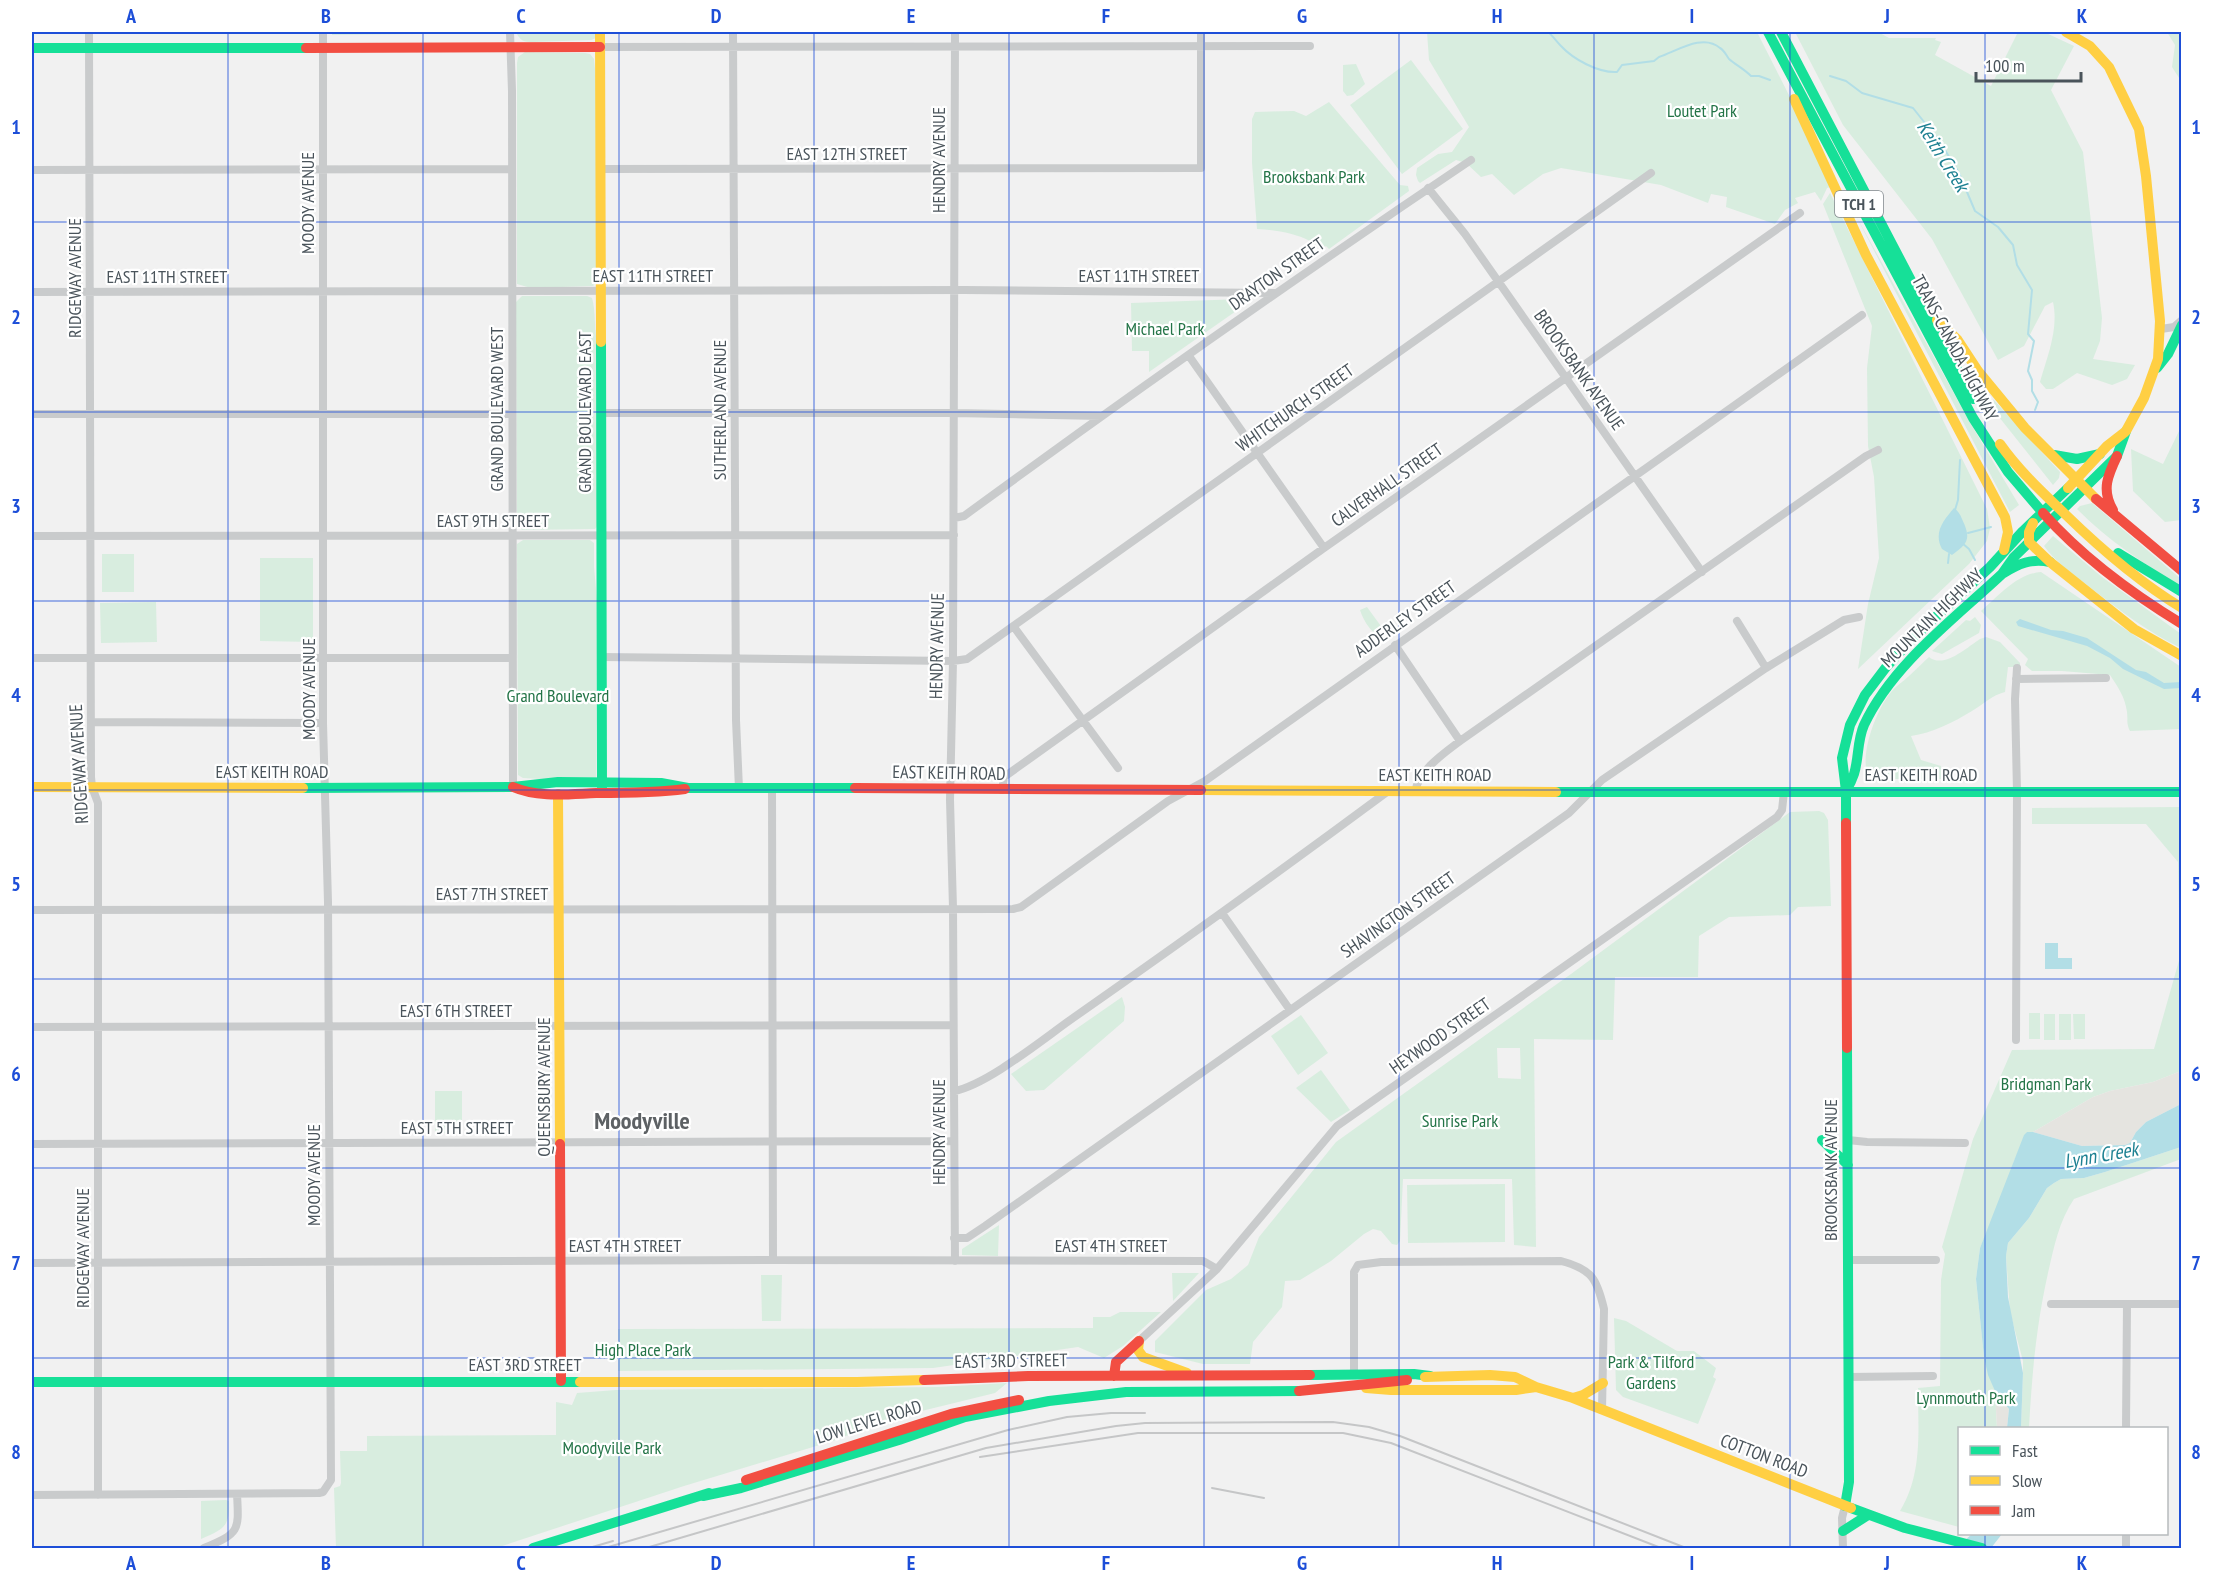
<svg xmlns="http://www.w3.org/2000/svg" width="2213" height="1580" font-family="'PT Sans Narrow',sans-serif">
	<style>
		.green { fill: #d8eddf; fill-rule: evenodd }
		.sand { fill: #e5e4e0 }
		.water { fill: #b2dee6 }
		.lines { fill: none; stroke-linecap: round; stroke-linejoin: round }
		.stream { stroke: #b2dee6; stroke-width: 2 }
		.street { stroke: #c9cbcc; stroke-width: 8 }
		.fast { stroke: #16e098; stroke-width: 10 }
		.slow { stroke: #ffcf43; stroke-width: 10 }
		.jam { stroke: #f24e42; stroke-width: 10 }
		.rail { stroke: #c5c6c7; stroke-width: 2 }
		.grid { fill: none; stroke: #1d4ed8; stroke-width: 1.5; stroke-opacity: 0.55 }
		.labels { text-anchor: middle; stroke-width: 4.5; stroke-linejoin: round; paint-order: stroke }
		.shield { fill: #fff; stroke: #80878c; stroke-width: 1.5 }
		.shield-label { font-size: 16px; font-weight: bold; fill: #4a545b }
		.park-label { font-size: 18px; fill: #237447; stroke: #fff }
		.street-label { font-size: 18px; fill: #4a545b; stroke: #fff }
		.water-label { font-size: 20px; font-style: italic; fill: #1e8192; stroke: #fff }
		.district-label { font-size: 24px; font-weight: bold; fill: #5d6164; stroke: #fff }
		.neatline { fill: none; stroke: #1d4ed8; stroke-width: 2 }
		.grid-label { font-size: 20px; text-anchor: middle; font-weight: bold; fill: #1d4ed8 }
	</style>
	<rect width="100%" height="100%" fill="#f1f1f1"/>
	<path class="green" d="M332,32h170v1l-170,2z
		M516,32h82l-2,6 -5,2 -58,2c-9,0 -13,-1 -17,-10z
		M1427,32h330l78,154 -8,2 -6,13 -6,-9 -20,6 3,5 -13,7 -10,14 -49,-17 1,-10 -16,-3 -3,9 -47,-18 -100,-17 -18,6 -29,21 -22,-21 -11,3 -15,-14 -10,-3 -36,23 -2,-2 -2,-6 1,-7 21,-14 14,-2 17,-25 -40,-67z
		M1795,32h83l11,6h47l-1,2 6,2 -6,13 56,31 27,-54h26l30,14 -23,44 32,62 19,166 -2,23 -7,18 42,6 -8,14 -15,6 -35,-12 -24,16h-7l-6,-7c7,-25 19,-53 13,-80l-8,4 -21,40 -26,14 -66,-121 -89,-114z
		M2167,32h14v49l-9,-14 3,-22z
		M525,52l60,1 5,1 4,5 3,30v193l-4,4 -62,2 -14,-4v-221l1,-6z
		M1411,60l52,69 -61,45 -52,-69z
		M1356,64l9,20 -12,11 -6,1 -4,-5v-26z
		M1329,102l71,83 8,1 1,5 -80,58 -3,-3 -3,2c-6,-1 -7,-4 -13,-7 -16,-8 -35,-11 -53,-12l-5,-66v-44l3,-7 39,-1 12,5z
		M1830,193l157,316 3,19 -3,13 -18,23 -111,105 10,-65 11,-46 -5,-81 -6,-31 -1,-78 5,-42 -49,-122z
		M1855,214l117,212 47,79 -9,7z
		M522,296h65l5,2c4,14 2,30 5,44v185l-2,2 -72,1 -6,-3 -1,-225z
		M1242,299l6,1 1,2 -100,70v-21h-17l-1,-48z
		M1993,399l67,73 -1,6 -6,7 -54,-68z
		M2181,427v93l-16,2 -32,-31 -2,-42 32,15z
		M2092,503l89,76v8c-37,-24 -73,-46 -104,-78l3,-3z
		M2053,536l49,41 79,57v14c-32,-15 -60,-37 -89,-59 -17,-14 -35,-25 -48,-43z
		M523,540h67l4,3v24l3,33 -1,178 -22,3 -51,-3 -5,-3 -1,-227v-4z
		M102,554h32v38h-32z
		M260,558h53v84l-53,-1z
		M2041,572l140,95v62l-51,2c-4,-8 -2,-11 -3,-19 -2,-15 -9,-25 -17,-37l-48,-4h-30l-7,-6 3,-6 -47,-48c18,-15 35,-37 60,-39z
		M156,602l1,40 -56,1 -1,-40z
		M1367,607l19,26 1,6 -3,2c-11,-7 -20,-18 -24,-31z
		M1975,617l6,8 -2,8 -37,21 -10,-3 34,-31 4,1z
		M1986,637l14,5 20,21v4h-12l-3,25c-13,3 -21,12 -33,19 -18,11 -40,22 -61,25l10,24 20,6v13h-62l-10,-2c-12,-20 10,-77 28,-91 11,-8 21,-19 32,-29 15,12 37,-9 51,-18z
		M2181,807v264l-28,11 -43,9 -17,6 -60,35h-6l-13,29 -11,33 -23,54 -4,31 8,78 11,34 2,37h-37l-1,99 -59,-16c23,-38 18,-80 18,-123l22,-2 1,-106 4,-26 -3,-7 31,-108 39,-89 142,-1 26,-92 -2,-95 -32,-38h-114v-16z
		M1819,811l5,2 4,7 3,86 -33,1 -8,8 -61,2 -30,19 -1,41h-83l-2,63 -79,-1 2,208 -22,-2 -2,-66h-109l-3,62 -3,4 -5,-1 -11,-13 -8,-2 -9,5 -33,27 -31,19 -15,1 -3,26 -29,35 -3,22h-47l-48,-12v-11l51,-51 25,-11 17,-14 11,-28 77,-95 235,-168 219,-162zM1497,1048h23l1,31 -23,-1z
		M1122,997l3,10 -1,14 -80,69 -18,1 -15,-17z
		M2029,1013h11v26h-11z
		M2044,1014h11v26h-11z
		M2059,1014h12v26h-12z
		M2073,1014h12v25h-11z
		M1301,1015l27,38 -30,22 -27,-39z
		M1321,1070l29,40 -19,12 -35,-34z
		M435,1091h27v42h-27z
		M2181,1147v12l-107,40c-15,22 -20,48 -26,74 -12,54 -16,101 -19,155h-8l2,-55v-12l-13,-49 -4,-56 2,-13 21,-25 18,-30 7,-5 7,-4 23,-1 21,-6z
		M1505,1184v58l-97,1 -1,-58z
		M999,1225l-1,31 -36,-1v-6z
		M1172,1273h27l-26,28z
		M761,1275h21l-1,46h-19z
		M1120,1312h41l-38,34 -19,12 -26,-11 -145,21 -315,3v-42l475,-1v-11h17z
		M1614,1318l12,3 51,30h17l22,17 -3,9 3,2 -18,45 -75,-27 -7,-7z
		M1007,1383l-12,10 -110,27 -49,20 -152,46 -188,62h-160l-2,-60 6,-2 1,-3 -1,-32h27v-15l189,-1v-33l16,3 5,-12 39,-3 321,-3z
		M226,1500l3,1c1,27 -6,28 -28,38v-38z"/>
	<path class="sand" d="M2181,1071v33l-35,18 -10,10 -6,11 -5,2 -43,1 -49,-14 60,-35 17,-6 43,-9z
		M1995,1391l14,18 -2,19h-10z"/>
	<path class="water" d="M1954,508c4,3 6,6 8,11 9,19 7,24 -10,36l-10,-6c-9,-17 2,-29 12,-41z
		M2020,619l31,11 12,1 24,7 49,32 10,2 18,11 17,-1v6l-17,1 -41,-20 -13,-11 -23,-12 -69,-20 -2,-4z
		M2045,943h13v15h14v11h-27z
		M2181,1104v43l-76,25 -21,6 -23,1 -7,4 -7,5 -18,30 -21,25 -2,13 2,41 15,76 -2,55h-14l2,-19 -14,-18 -7,-16 -4,-18 -8,-78 4,-31 44,-113 3,-3h6l49,14 43,-1 5,-2 6,-11 10,-10z
		M1972,1534h30l-11,14h-35z"/>
	<g class="lines">
		<path class="stream" d="M1548,32c5,4 8,9 13,14 12,13 37,27 56,26l5,-7 32,-4 5,-4c18,-6 44,-24 61,-9 4,2 6,7 9,11 7,6 15,10 22,17h8l11,4
			M1830,76l16,5 16,12 51,15 27,34 19,31 16,38 23,16 15,18 4,20 15,25 -4,44 6,7 -6,30 4,9v11l6,11 -3,8
			M1955,510l3,-10 2,-40
			M1968,533l23,-6
			M1962,543l7,6 6,11
			M1948,563l1,-9"/>
		<path class="street" d="M89,32l2,745 1,10 6,16v692
			M510,32l2,59 1,696
			M733,32l3,688 3,69
			M600,47l710,-1
			M601,169l600,-1v-136
			M32,170l480,-1
			M1428,188l37,46 237,338
			M32,292l932,-2 311,3
			M2161,329l13,-2 8,-7
			M1189,356l135,192
			M601,413h353l147,3
			M32,414h480
			M954,518l10,-2c167,-122 336,-241 507,-356
			M32,536l922,-1
			M1737,621l29,47
			M1014,627l104,141
			M1395,645l65,96
			M601,657l352,4 14,-2 684,-486
			M32,658h480
			M2016,679l90,-1
			M91,722l232,1
			M772,789l1,471
			M1002,790l2,-13 320,-229 476,-335
			M1415,792c4,-22 28,-38 45,-51l406,-285 12,-6
			M32,910l981,-1 8,-2 147,-106 37,-20 657,-466
			M1222,913l68,97
			M32,1027l921,-2
			M2016,1040l1,-248 -2,-93 2,-31
			M954,1091c33,-6 89,-52 119,-73 106,-74 210,-149 314,-226
			M1848,1140l19,2 98,1
			M32,1144l922,-3
			M954,1238h13l18,-12 584,-413 33,-33 164,-112 78,-48 15,-3
			M1848,1260h88
			M955,1261l-2,-353 -3,-108 3,-139 2,-629
			M32,1263l741,-3 430,1 14,8
			M2051,1304h131
			M1139,1341l78,-72 120,-143 440,-309 5,-7 2,-18
			M1354,1373v-101l4,-7 23,-3 180,-1c31,8 36,18 43,48l-2,101
			M1848,1377l85,-1
			M2126,1428l1,-124
			M32,1495l287,-2 4,-1 8,-12 -3,-578 -5,-179v-691
			M204,1548c36,-15 35,-17 33,-54
			M1843,1548l-1,-30 3,-12
			M2126,1548v-14"/>
		<path class="fast" d="M1768,32l205,386 35,54 35,41
			M1781,32l192,367
			M32,48h274
			M601,342l1,450
			M2157,368l11,-14 14,-29
			M2054,455l23,4 23,-5
			M2118,553l64,39
			M2002,574c16,-10 29,-16 48,-12
			M303,788l210,-1 45,-5 103,1 27,5h167
			M1846,791c3,-5 6,-11 8,-17 5,-16 3,-33 10,-49 28,-60 90,-106 138,-151l12,-17 103,-101 9,-25
			M1556,792h626
			M1846,823v-32l-4,-33 8,-33 15,-30 22,-29 26,-28 77,-71 33,-36 45,-43
			M1822,1140l26,25
			M1310,1375l104,-1 16,2
			M32,1382h548
			M703,1496l38,-8 158,-48 66,-23 84,-16 77,-9 173,-1
			M1845,1506l4,-24 -2,-434
			M1851,1508l54,20 77,20
			M1843,1531l25,-16
			M533,1548l176,-55"/>
		<path class="slow" d="M600,32l1,310
			M2066,32l24,14 19,21 30,62 7,47 14,145 -2,38 -14,39 -18,33
			M1794,99l72,156 139,262 3,15 -4,18
			M1937,320l20,19 21,32 47,57 71,71
			M2000,444c19,27 43,49 66,71 36,35 73,67 116,93
			M2068,488l39,-42 18,-14
			M2033,523l-4,9v10l21,20 84,67 48,27
			M32,787l271,1
			M1201,790l355,2
			M558,794l2,350
			M1139,1341l-1,9 5,7 44,16
			M1425,1377l65,-2 25,2 21,10 37,11 278,110
			M580,1382h277l67,-2
			M1366,1388l25,2h125l20,-3
			M1573,1398l10,-3 20,-12"/>
		<path class="jam" d="M306,48l294,-1
			M2096,499l86,72
			M2113,510c-12,-20 -5,-35 4,-54
			M2043,513c40,45 88,80 139,111
			M513,787c25,11 56,7 83,6 30,0 59,0 89,-4
			M855,788l346,2
			M1846,823l1,225
			M560,1144l1,237
			M1114,1376l2,-14 23,-21
			M924,1380l104,-4 282,-1
			M1299,1391l108,-11
			M746,1480l205,-66 68,-14"/>
		<path class="rail" d="M980,1457l158,-24h205l48,10 270,105
			M1212,1488l52,10
			M589,1548l24,-7
			M605,1548l403,-118 59,-13 44,-4h34
			M646,1548l340,-100 130,-22 29,-3 188,-1 36,5 31,9 286,112"/>
	</g>
	<path class="grid" d="M228,32v1516M423,32v1516M619,32v1516M814,32v1516M1009,32v1516M1204,32v1516M1399,32v1516M1594,32v1516M1790,32v1516M1985,32v1396M32,222h2150M32,412h2150M32,601h2150M32,790h2150M32,979h2150M32,1168h2150M32,1358h2150M1985,1534v14"/>
	<g class="labels">
		<rect class="shield" x="1835" y="191" width="48" height="26" rx="4.5"/>
		<g class="shield-label">
			<text x="1859" y="210">TCH 1</text>
		</g>
		<g class="park-label">
			<text x="1702" y="117">Loutet Park</text>
			<text x="1314" y="183">Brooksbank Park</text>
			<text x="1165" y="335">Michael Park</text>
			<text x="558" y="702">Grand Boulevard</text>
			<text x="2046" y="1090">Bridgman Park</text>
			<text x="1460" y="1127">Sunrise Park</text>
			<text x="643" y="1356">High Place Park</text>
			<text x="1651" y="1368">Park &amp; Tilford<tspan x="1651" dy="21">Gardens</tspan></text>
			<text x="1966" y="1404">Lynnmouth Park</text>
			<text x="612" y="1454">Moodyville Park</text>
		</g>
		<g class="street-label">
			<text x="847" y="160">EAST 12TH STREET</text>
			<text transform="translate(939 160) rotate(-90)" y="6">HENDRY AVENUE</text>
			<text transform="translate(308 203) rotate(-90)" y="6">MOODY AVENUE</text>
			<text transform="translate(1277 274) rotate(-35)" y="6">DRAYTON STREET</text>
			<text x="653" y="282">EAST 11TH STREET</text>
			<text x="1139" y="282">EAST 11TH STREET</text>
			<text x="167" y="283">EAST 11TH STREET</text>
			<text transform="translate(75 278) rotate(-90)" y="6">RIDGEWAY AVENUE</text>
			<text transform="translate(1955 348) rotate(62)" y="6">TRANS-CANADA HIGHWAY</text>
			<text transform="translate(1579 370) rotate(55)" y="6">BROOKSBANK AVENUE</text>
			<text transform="translate(1295 408) rotate(-35)" y="6">WHITCHURCH STREET</text>
			<text transform="translate(497 409) rotate(-90)" y="6">GRAND BOULEVARD WEST</text>
			<text transform="translate(720 410) rotate(-90)" y="6">SUTHERLAND AVENUE</text>
			<text transform="translate(585 412) rotate(-90)" y="6">GRAND BOULEVARD EAST</text>
			<text transform="translate(1387 485) rotate(-35)" y="6">CALVERHALL STREET</text>
			<text x="493" y="527">EAST 9TH STREET</text>
			<text transform="translate(1932 618) rotate(-44)" y="6">MOUNTAIN HIGHWAY</text>
			<text transform="translate(1405 619) rotate(-35)" y="6">ADDERLEY STREET</text>
			<text transform="translate(937 646) rotate(-89)" y="6">HENDRY AVENUE</text>
			<text transform="translate(309 689) rotate(-90)" y="6">MOODY AVENUE</text>
			<text transform="translate(79 764) rotate(-93)" y="6">RIDGEWAY AVENUE</text>
			<text x="272" y="778">EAST KEITH ROAD</text>
			<text transform="translate(949 773) rotate(1)" y="6">EAST KEITH ROAD</text>
			<text x="1435" y="781">EAST KEITH ROAD</text>
			<text x="1921" y="781">EAST KEITH ROAD</text>
			<text x="492" y="900">EAST 7TH STREET</text>
			<text transform="translate(1398 915) rotate(-35)" y="6">SHAVINGTON STREET</text>
			<text x="456" y="1017">EAST 6TH STREET</text>
			<text transform="translate(1440 1036) rotate(-35)" y="6">HEYWOOD STREET</text>
			<text transform="translate(544 1087) rotate(-90)" y="6">QUEENSBURY AVENUE</text>
			<text x="457" y="1134">EAST 5TH STREET</text>
			<text transform="translate(939 1132) rotate(-90)" y="6">HENDRY AVENUE</text>
			<text transform="translate(1831 1170) rotate(-90)" y="6">BROOKSBANK AVENUE</text>
			<text transform="translate(314 1175) rotate(-90)" y="6">MOODY AVENUE</text>
			<text x="625" y="1252">EAST 4TH STREET</text>
			<text x="1111" y="1252">EAST 4TH STREET</text>
			<text transform="translate(83 1248) rotate(-90)" y="6">RIDGEWAY AVENUE</text>
			<text transform="translate(1011 1361) rotate(-1)" y="6">EAST 3RD STREET</text>
			<text x="525" y="1371">EAST 3RD STREET</text>
			<text transform="translate(869 1422) rotate(-17)" y="6">LOW LEVEL ROAD</text>
			<text transform="translate(1764 1456) rotate(21)" y="6">COTTON ROAD</text>
		</g>
		<g class="water-label">
			<text transform="translate(1943 156) rotate(58)" y="7">Keith Creek</text>
			<text transform="translate(2101 1155) rotate(-10)" y="7">Lynn Creek</text>
		</g>
		<g class="district-label">
			<text x="642" y="1129">Moodyville</text>
		</g>
	</g>
	<rect width="2213" height="1580" fill="none" stroke="#ffffff" stroke-width="66"/>
	<rect x="1958" y="1427" width="210" height="108" fill="#ffffff" stroke="#b7bbbd" stroke-width="1.5"/>
	<rect x="1970" y="1446" width="30" height="9" fill="#16e098" stroke="#b7bbbd" stroke-width="1.5"/>
	<text x="2012" y="1457" font-size="18" fill="#4a545b">Fast</text>
	<rect x="1970" y="1476" width="30" height="9" fill="#ffcf43" stroke="#b7bbbd" stroke-width="1.5"/>
	<text x="2012" y="1487" font-size="18" fill="#4a545b">Slow</text>
	<rect x="1970" y="1506" width="30" height="9" fill="#f24e42" stroke="#b7bbbd" stroke-width="1.5"/>
	<text x="2012" y="1517" font-size="18" fill="#4a545b">Jam</text>
	<path d="M1976 72v9h105v-9" fill="none" stroke="#4a545b" stroke-width="3"/>
	<text x="1985" y="72" font-size="18" fill="#4a545b" stroke="#ffffff" stroke-width="4.5" paint-order="stroke">100 m</text>
	<rect x="33" y="33" width="2147" height="1514" class="neatline"/>
	<g class="grid-label">
		<text x="131" y="23">A</text>
		<text x="326" y="23">B</text>
		<text x="521" y="23">C</text>
		<text x="716" y="23">D</text>
		<text x="911" y="23">E</text>
		<text x="1106" y="23">F</text>
		<text x="1302" y="23">G</text>
		<text x="1497" y="23">H</text>
		<text x="1692" y="23">I</text>
		<text x="1887" y="23">J</text>
		<text x="2082" y="23">K</text>
		<text x="16" y="134">1</text>
		<text x="2196" y="134">1</text>
		<text x="16" y="324">2</text>
		<text x="2196" y="324">2</text>
		<text x="16" y="513">3</text>
		<text x="2196" y="513">3</text>
		<text x="16" y="702">4</text>
		<text x="2196" y="702">4</text>
		<text x="16" y="891">5</text>
		<text x="2196" y="891">5</text>
		<text x="16" y="1081">6</text>
		<text x="2196" y="1081">6</text>
		<text x="16" y="1270">7</text>
		<text x="2196" y="1270">7</text>
		<text x="16" y="1459">8</text>
		<text x="2196" y="1459">8</text>
		<text x="131" y="1570">A</text>
		<text x="326" y="1570">B</text>
		<text x="521" y="1570">C</text>
		<text x="716" y="1570">D</text>
		<text x="911" y="1570">E</text>
		<text x="1106" y="1570">F</text>
		<text x="1302" y="1570">G</text>
		<text x="1497" y="1570">H</text>
		<text x="1692" y="1570">I</text>
		<text x="1887" y="1570">J</text>
		<text x="2082" y="1570">K</text>
	</g>
</svg>
